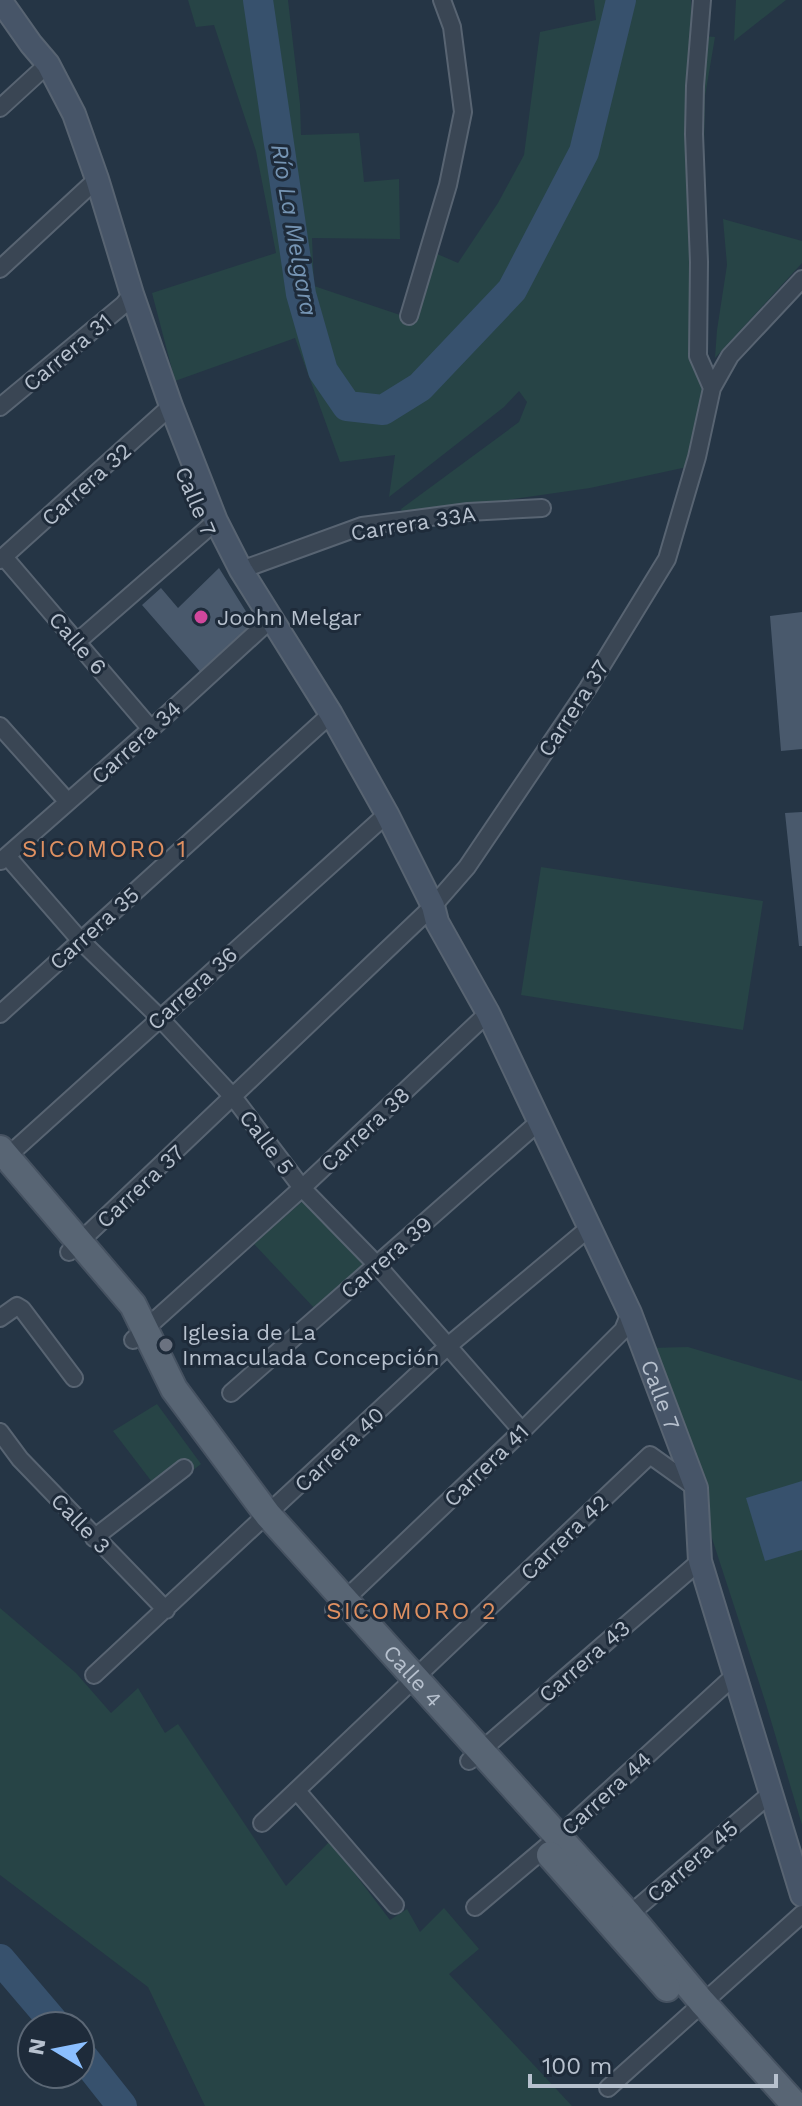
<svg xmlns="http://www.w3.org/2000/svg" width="802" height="2106" font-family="'Work Sans',sans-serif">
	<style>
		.green { fill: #274446 }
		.water { fill: #37516d }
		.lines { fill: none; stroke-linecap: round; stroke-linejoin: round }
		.river { stroke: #37516d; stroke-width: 30 }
		.building { fill: #49596c }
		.street-casing { stroke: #586472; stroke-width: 20 }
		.secondary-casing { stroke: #586472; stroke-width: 26 }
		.primary-casing { stroke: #465261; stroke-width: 30 }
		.street { stroke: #3a4654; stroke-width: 16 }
		.secondary { stroke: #475568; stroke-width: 22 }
		.primary { stroke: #586574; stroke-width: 26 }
		.hotel-dot { fill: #d1479c; stroke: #1e2b3a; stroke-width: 3 }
		.worship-dot { fill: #6b7280; stroke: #1e2b3a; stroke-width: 3 }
		.labels { text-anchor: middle; stroke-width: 6; stroke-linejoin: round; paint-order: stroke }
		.street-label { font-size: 22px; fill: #b7c1ce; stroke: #1e2b3a }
		.poi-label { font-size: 22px; fill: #b7c1ce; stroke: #1e2b3a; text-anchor: start }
		.water-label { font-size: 24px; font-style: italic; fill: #7594b3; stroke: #1e2b3a }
		.neighbourhood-label { font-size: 24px; letter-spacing: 2px; fill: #df9061; stroke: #1e2b3a }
	</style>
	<rect width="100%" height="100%" fill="#253545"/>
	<path class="green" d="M188,0h100l12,104 1,31 58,-2 5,49 35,-3 1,60 -88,-1 2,48 98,33 23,-66 23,10 40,-60 26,-48 16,-123 56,-12 -2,-20h97l1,35 23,2 -10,59 -1,51 5,119 -6,68 3,57 -19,76 -97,21 -187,27 -2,-6 118,-87 8,-20 -8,-11 -15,16 -115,90 6,-42 -55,7 -45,-124 -120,43 -23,-88 124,-40 -20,-102 -42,-126 -18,2z
		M736,0h50l-52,41z
		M723,219l79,22v22l-87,95 2,-28 10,-65z
		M541,867l222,34 -20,129 -222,-35z
		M303,1201l61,64 -47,46 -63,-67z
		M688,1347l114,34v444l-36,-121 -116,-356z
		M157,1404l44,60 -9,7 -10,-12 -30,23 -39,-51z
		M0,1608l76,65 35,40 27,-25 27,45 13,-9 108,162 44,-45 60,79 17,-11 13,23 24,-24 35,41 -30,25 123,132h-367l-57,-119 -148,-112z"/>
	<path class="water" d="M802,1481v69l-37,11 -19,-63z"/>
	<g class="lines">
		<path class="river" d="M258,0l43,294 22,77 24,35 36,4 37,-23 92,-97 72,-138 37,-152
			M0,1959l57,67
			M80,2053l42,53"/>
	</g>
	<path class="building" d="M219,568l36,58 -52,49 -61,-70 19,-17 17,20z
		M802,612v137l-21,2 -11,-135z
		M802,812v134h-3l-14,-133z"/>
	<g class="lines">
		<defs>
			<path id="street" d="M0,108l48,-44
				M0,269l97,-90
				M409,316l39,-131 15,-73 -11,-85 -10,-27
				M712,388l18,-32 72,-77
				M0,407l123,-102 9,-11
				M4,557l147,172
				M0,560l171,-154
				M241,570l121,-44 106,-14 74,-4
				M77,642l139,-121
				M0,726l68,76
				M7,856l73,84 79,77 75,81 68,90 75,77 145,166
				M1,861l150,-132 120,-110
				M0,1014l331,-300
				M1,1162l386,-348
				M69,1252l364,-346 34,-39 121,-179 79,-129 30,-102 15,-69 -14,-32 1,-94 -5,-128 1,-48 7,-86
				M0,1318l17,-12 5,3 52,69
				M133,1340l169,-152 186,-175
				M231,1393l310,-273
				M0,1432l20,27 146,151
				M94,1538l90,-70
				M334,1610l188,-179 101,-101 7,-17
				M94,1675l354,-329 141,-118
				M469,1761l231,-200
				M297,1791l98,114
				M262,1823l388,-368 46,33
				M475,1907l83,-70 176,-161
				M622,1921l147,-126
				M608,2088l194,-174"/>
			<g id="secondary">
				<path id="s1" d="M0,0l31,44 17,20 26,50 23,65 35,115 39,112 45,115 25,49 90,144 56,100 46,92 4,16 51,91 142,300 66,175 4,73 102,334"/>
			</g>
			<g id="primary">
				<path id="s2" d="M0,1149l133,156 41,84 94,126 361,400 73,87 94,104"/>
				<path d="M550,1855l117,133"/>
			</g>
		</defs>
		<use href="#street" class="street-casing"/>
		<use href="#secondary" class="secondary-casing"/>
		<use href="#primary" class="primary-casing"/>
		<use href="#street" class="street"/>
		<use href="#secondary" class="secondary"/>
		<use href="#primary" class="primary"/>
	</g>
	<circle class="hotel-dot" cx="201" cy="617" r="8"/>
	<circle class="worship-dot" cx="166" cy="1345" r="8"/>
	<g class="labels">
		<g class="street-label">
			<text transform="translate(67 352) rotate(-40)" y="8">Carrera 31</text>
			<text transform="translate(86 484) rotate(-42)" y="8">Carrera 32</text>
			<text transform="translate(196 501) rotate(67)" y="8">Calle 7</text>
			<text transform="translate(413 523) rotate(-9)" y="8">Carrera 33A</text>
			<text transform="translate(78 643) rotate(49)" y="8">Calle 6</text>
			<text transform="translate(573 708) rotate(-57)" y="8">Carrera 37</text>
			<text transform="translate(136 742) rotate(-42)" y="8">Carrera 34</text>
			<text transform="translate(94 928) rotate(-42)" y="8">Carrera 35</text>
			<text transform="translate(192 988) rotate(-42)" y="8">Carrera 36</text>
			<text transform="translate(365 1129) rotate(-43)" y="8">Carrera 38</text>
			<text transform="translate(267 1142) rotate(53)" y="8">Calle 5</text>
			<text transform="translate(140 1186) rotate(-43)" y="8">Carrera 37</text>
			<text transform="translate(386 1257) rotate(-41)" y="8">Carrera 39</text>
			<text dy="8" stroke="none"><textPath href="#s1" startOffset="1550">Calle 7</textPath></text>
			<text transform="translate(339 1449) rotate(-43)" y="8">Carrera 40</text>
			<text transform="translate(486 1465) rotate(-44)" y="8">Carrera 41</text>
			<text transform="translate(81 1523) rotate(46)" y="8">Calle 3</text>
			<text transform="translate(564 1537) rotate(-44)" y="8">Carrera 42</text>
			<text transform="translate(584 1661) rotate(-41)" y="8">Carrera 43</text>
			<text dy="8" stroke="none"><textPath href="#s2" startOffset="672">Calle 4</textPath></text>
			<text transform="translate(606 1793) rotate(-42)" y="8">Carrera 44</text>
			<text transform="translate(692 1861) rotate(-41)" y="8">Carrera 45</text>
		</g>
		<g class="poi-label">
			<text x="217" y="625">Joohn Melgar</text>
			<text x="182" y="1340">Iglesia de La<tspan x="182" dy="25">Inmaculada Concepción</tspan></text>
		</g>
		<g class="water-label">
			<text transform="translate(294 230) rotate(80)" y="8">Río La Melgara</text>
		</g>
		<g class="neighbourhood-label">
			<text x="105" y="857">SICOMORO 1</text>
			<text x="412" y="1619">SICOMORO 2</text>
		</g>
	</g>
	<g transform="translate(56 2050) rotate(280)"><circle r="38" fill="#1e2b3a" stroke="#5b6775" stroke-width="2"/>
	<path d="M0-6L14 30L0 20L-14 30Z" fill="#8bbfff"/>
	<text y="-12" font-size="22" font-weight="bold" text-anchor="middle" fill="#b7c1ce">N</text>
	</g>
	<path d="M530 2074v12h246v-12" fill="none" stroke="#b7c1ce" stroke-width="4"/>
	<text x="542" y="2074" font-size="24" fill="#b7c1ce" stroke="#1e2b3a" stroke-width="6" paint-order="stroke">100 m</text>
</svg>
